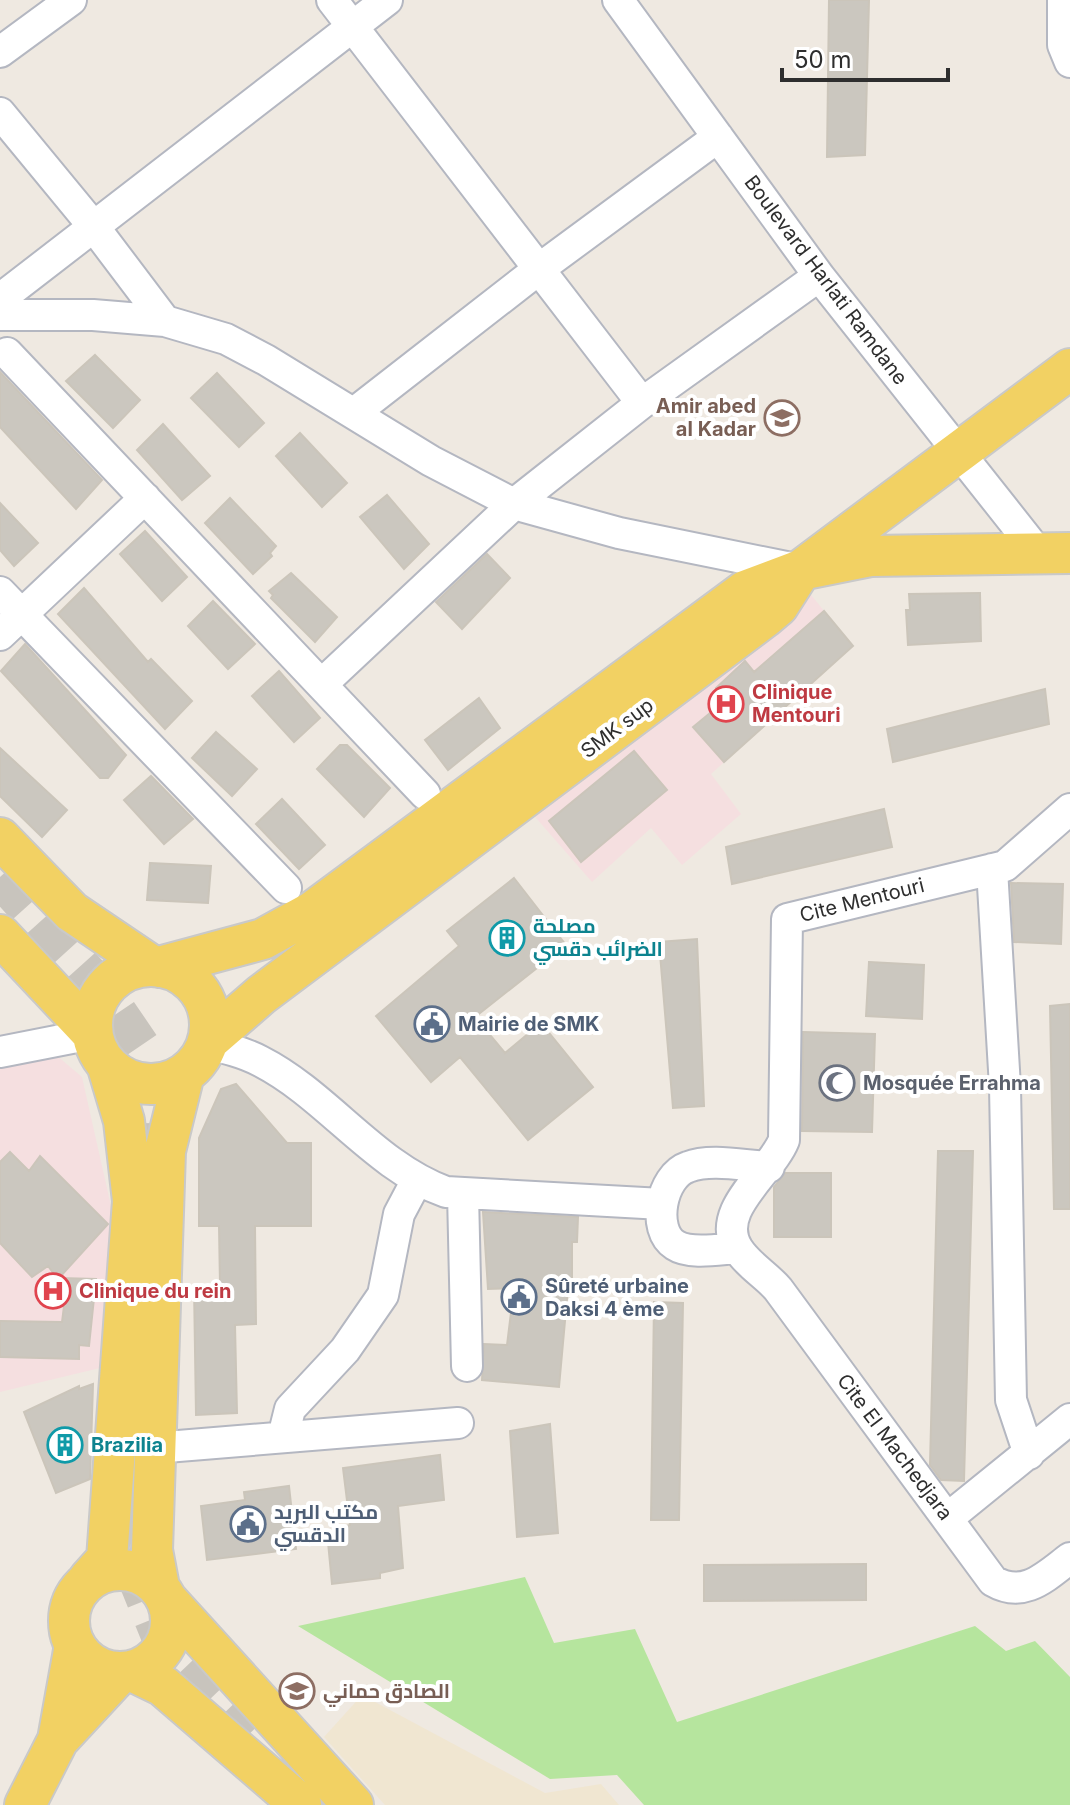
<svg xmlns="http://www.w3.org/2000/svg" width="1070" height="1805" font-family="Inter,Cairo,sans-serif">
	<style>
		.education { fill: #f0e6d1 }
		.medical { fill: #f5dfe0 }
		.green { fill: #b6e59e }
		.building { fill: #cbc7bf; stroke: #cbc5ba; stroke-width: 2 }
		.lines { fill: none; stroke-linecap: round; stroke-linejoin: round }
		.major-tunnel { stroke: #c8c4bd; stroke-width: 40; stroke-dasharray: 40 20; stroke-linecap: butt }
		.minor-casing { stroke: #b4b7c1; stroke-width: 34 }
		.major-casing { stroke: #c9c9c9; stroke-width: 44 }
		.minor { stroke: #fff; stroke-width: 30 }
		.major { stroke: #f2d163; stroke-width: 40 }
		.labels { text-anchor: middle; stroke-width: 8; stroke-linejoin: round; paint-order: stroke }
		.street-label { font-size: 20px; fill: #2e2e2e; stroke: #fff }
		.education-label { font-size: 20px; font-weight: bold; fill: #785e54; stroke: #fff; text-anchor: end }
		.health-label { font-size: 20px; font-weight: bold; fill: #be3a42; stroke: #fff; text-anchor: start }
		.culture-label { font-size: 20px; font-weight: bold; fill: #0d838f; stroke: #fff; text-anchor: start }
		.service-label { font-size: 20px; font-weight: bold; fill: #4e5e75; stroke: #fff; text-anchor: start }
		.worship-label { font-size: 20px; font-weight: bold; fill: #5b616d; stroke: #fff; text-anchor: start }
	</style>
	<rect width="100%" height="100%" fill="#efe9e1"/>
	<path class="education" d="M362,1695l183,98 56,-9 18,21h-234l-61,-68z"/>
	<path class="medical" d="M807,590l46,56 -142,128 30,40 -59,51 -31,-37 -59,54 -63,-72z
		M49,1049l33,28 31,138 -13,153 -100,24v-331z"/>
	<path class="green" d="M525,1577l29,66 81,-14 42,93 298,-96 31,25 29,-10 35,36v128h-426l-27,-30 -67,4 -252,-153z"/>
	<path class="building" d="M829,0h40l-4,155 -38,2z
		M95,355l45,45 -27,28 -47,-47z
		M0,372l102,108 -26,29 -76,-82z
		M217,373l47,50 -25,24 -48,-49z
		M163,424l47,52 -28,24 -45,-50z
		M300,433l47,50 -25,24 -46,-51z
		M387,495l42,49 -25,25 -44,-52z
		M230,498l46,48 -6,7 2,3 -19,18 -48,-51z
		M0,503l38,40 -24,23 -14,-16z
		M145,531l42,46 -25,24 -42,-47z
		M487,554l23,24 -48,51 -26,-27z
		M291,573l46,44 -22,25 -44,-44 2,-3 -4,-4z
		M84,588l64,74 3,-3 41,42 -27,28 -107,-115z
		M980,593l1,48 -73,4 -2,-35h4l-1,-16z
		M213,601l42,43 -27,25 -40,-43z
		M824,611l29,35 -129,116 -31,-35 34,-28 -11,-11 29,-27 9,11z
		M25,644l101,111 -18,23h-8l-99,-107z
		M279,671l41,47 -26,24 -42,-46z
		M1045,689l4,35 -156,38 -6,-33z
		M479,698l21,30 -52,42 -23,-30z
		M216,732l41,37 -25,27 -40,-38z
		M340,745h7l43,43 -26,29 -47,-48z
		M0,748l67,62 -25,27 -42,-41z
		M634,751l33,39 -86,72 -32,-41z
		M151,776l42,43 -29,25 -40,-44z
		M282,799l43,46 -26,24 -43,-45z
		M884,809l8,38 -160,37 -6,-37z
		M150,863l61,3 -3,37 -61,-3z
		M514,878l52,67 -91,72 30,36 36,-30 52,64 -65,53 -68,-83 -29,25 -55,-66 83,-70 -12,-15z
		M1011,883l52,1 -2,60 -47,-2z
		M697,939l7,167 -31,2 -14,-166z
		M869,962l55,3 -2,54 -56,-3z
		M1070,1004v205h-16l-4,-203z
		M803,1032l72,2 -3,98 -70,-1z
		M236,1084l51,59h24v83h-56l1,98 -21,1 2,88 -41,2 -2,-129 26,-1 -1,-59h-20v-88l22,-49z
		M938,1151h35l-9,330 -23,-1 -11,-15z
		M10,1152l19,19 11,-15 68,68 -49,54 37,1 -7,67 -10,-1v14l-79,-2v-36l62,1 4,-32 -18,-24 -16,11 -32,-34v-81z
		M785,1173h46v64h-57v-50z
		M483,1212l95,5 -1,25h-5v46h-4l-9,99 -77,-7 2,-36 23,1 7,-57 -26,1z
		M654,1302l29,1 -4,217h-28z
		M93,1384l-3,95 -34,14 -32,-81 55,-26v3z
		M550,1424l8,109 -41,4 -7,-106z
		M440,1455l4,45 -46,6 5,62 -23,5v5l-48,6 -4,-42 6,-1 8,-14 8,-2 -7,-57z
		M289,1486l7,63 -89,11 -6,-54 44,-6 -1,-8z
		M866,1564v36l-162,1v-36z"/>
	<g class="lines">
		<path class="major-tunnel" d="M0,877l101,112 49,72 1,110
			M135,1562l1,12 34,84 76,79"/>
		<defs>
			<path id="minor" d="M332,0l310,403
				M618,0l201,276 221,279
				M1063,0v45l7,17
				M0,52l71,-52
				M0,113l94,114 71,94
				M0,299l387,-299
				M0,315h93l72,6 61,18 40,21 165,101 83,43 105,29 182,37
				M7,353l418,441
				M354,413l185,-144 179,-132
				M0,592l286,296
				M0,635l145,-137
				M323,683l191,-179 128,-101 177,-127
				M1070,809l-65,57 -218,53 -3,221c-13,33 -71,71 -46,109 10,16 28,26 40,40l215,292c31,18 52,-4 77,-23
				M992,869l13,218 6,313 18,54
				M207,1044c18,4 36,8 53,17 67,34 114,105 186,131l216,12
				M0,1052l92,-18
				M463,1194l4,172
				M737,1248c-17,1 -47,7 -62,-3 -24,-15 -14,-69 13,-78 23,-9 57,-1 81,0
				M283,1437l7,-28 55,-59 38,-55 16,-81 18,-34
				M154,1448l304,-25
				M948,1518l122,-99"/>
			<path id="major" d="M0,838l72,74 80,54
				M0,935l92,98
				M92 1025a59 59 0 1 1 118 0a59 59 0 1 1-118 0Z
				M159,967l104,-28 49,-27 433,-321 56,-21 269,-201
				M208,1041l53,-46 504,-378 13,-11 23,-36 70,-14 199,-3
				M69 1621a51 51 0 1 1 102 0a51 51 0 1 1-102 0Z
				M89,1579l18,-20 26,-358 -9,-80 -17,-57
				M159,1587l-7,-37 13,-399 19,-77
				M167,1600l186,205
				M132,1671l31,15 138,119
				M58,1740l17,-95
				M25,1805l33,-65 63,-68"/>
		</defs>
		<use href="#minor" class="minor-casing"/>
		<use href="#major" class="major-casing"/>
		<use href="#minor" class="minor"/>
		<use href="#major" class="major"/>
	</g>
	<defs>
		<symbol id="school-ring" viewBox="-11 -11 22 22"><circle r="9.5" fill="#fff" stroke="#8d6e63" stroke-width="1.5"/><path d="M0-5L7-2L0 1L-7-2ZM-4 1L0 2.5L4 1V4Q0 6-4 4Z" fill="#8d6e63"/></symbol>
		<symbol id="hospital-ring" viewBox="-11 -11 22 22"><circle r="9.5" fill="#fff" stroke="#e0444e" stroke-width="1.5"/><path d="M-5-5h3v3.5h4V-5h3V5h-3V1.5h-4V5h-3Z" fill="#e0444e"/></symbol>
		<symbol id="building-ring" viewBox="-11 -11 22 22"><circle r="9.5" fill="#fff" stroke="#0f9aa8" stroke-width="1.5"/><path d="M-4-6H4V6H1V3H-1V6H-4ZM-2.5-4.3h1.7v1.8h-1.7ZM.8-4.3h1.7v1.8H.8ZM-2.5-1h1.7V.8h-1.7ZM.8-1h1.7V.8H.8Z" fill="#0f9aa8"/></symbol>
		<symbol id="civic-ring" viewBox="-11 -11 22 22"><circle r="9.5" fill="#fff" stroke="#5c6f8a" stroke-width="1.5"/><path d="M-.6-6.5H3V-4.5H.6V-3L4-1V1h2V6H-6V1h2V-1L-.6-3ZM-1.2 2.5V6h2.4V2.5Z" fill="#5c6f8a"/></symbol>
		<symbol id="mosque-ring" viewBox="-11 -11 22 22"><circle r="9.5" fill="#fff" stroke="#6b7280" stroke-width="1.5"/><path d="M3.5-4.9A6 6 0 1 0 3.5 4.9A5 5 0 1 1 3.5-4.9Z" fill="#6b7280"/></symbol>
	</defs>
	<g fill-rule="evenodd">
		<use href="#school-ring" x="762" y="398" width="40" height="40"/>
		<use href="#hospital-ring" x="706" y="684" width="40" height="40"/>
		<use href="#building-ring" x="487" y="918" width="40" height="40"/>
		<use href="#civic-ring" x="412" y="1004" width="40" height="40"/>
		<use href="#mosque-ring" x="817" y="1063" width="40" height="40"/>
		<use href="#hospital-ring" x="33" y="1271" width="40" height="40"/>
		<use href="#civic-ring" x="499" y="1277" width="40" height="40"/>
		<use href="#building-ring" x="45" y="1425" width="40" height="40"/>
		<use href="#civic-ring" x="228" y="1504" width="40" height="40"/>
		<use href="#school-ring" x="277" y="1671" width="40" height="40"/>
	</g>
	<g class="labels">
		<g class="street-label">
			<text transform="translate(826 280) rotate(53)" y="7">Boulevard Harlati Ramdane</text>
			<text transform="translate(617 728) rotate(-37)" y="7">SMK sup</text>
			<text transform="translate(862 900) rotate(-14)" y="7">Cite Mentouri</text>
			<text transform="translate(895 1447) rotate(53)" y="7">Cite El Machedjara</text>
		</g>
		<g class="education-label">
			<text x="756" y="413">Amir abed<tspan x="756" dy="23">al Kadar</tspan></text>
			<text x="323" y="1698" text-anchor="start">الصادق حماني</text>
		</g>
		<g class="health-label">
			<text x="752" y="699">Clinique<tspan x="752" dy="23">Mentouri</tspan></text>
			<text x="79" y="1298">Clinique du rein</text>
		</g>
		<g class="culture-label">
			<text x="533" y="933">مصلحة<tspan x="533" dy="23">الضرائب دقسي</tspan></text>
			<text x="91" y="1452">Brazilia</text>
		</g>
		<g class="service-label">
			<text x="458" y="1031">Mairie de SMK</text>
			<text x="545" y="1293">Sûreté urbaine<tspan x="545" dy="23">Daksi 4 ème</tspan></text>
			<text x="274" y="1519">مكتب البريد<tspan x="274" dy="23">الدقسي</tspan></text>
		</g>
		<g class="worship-label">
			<text x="863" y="1090">Mosquée Errahma</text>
		</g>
	</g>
	<path d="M782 68v12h166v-12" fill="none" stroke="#2e2e2e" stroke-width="4"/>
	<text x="794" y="68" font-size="24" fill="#2e2e2e" stroke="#ffffff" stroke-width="6" paint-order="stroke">50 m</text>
</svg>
